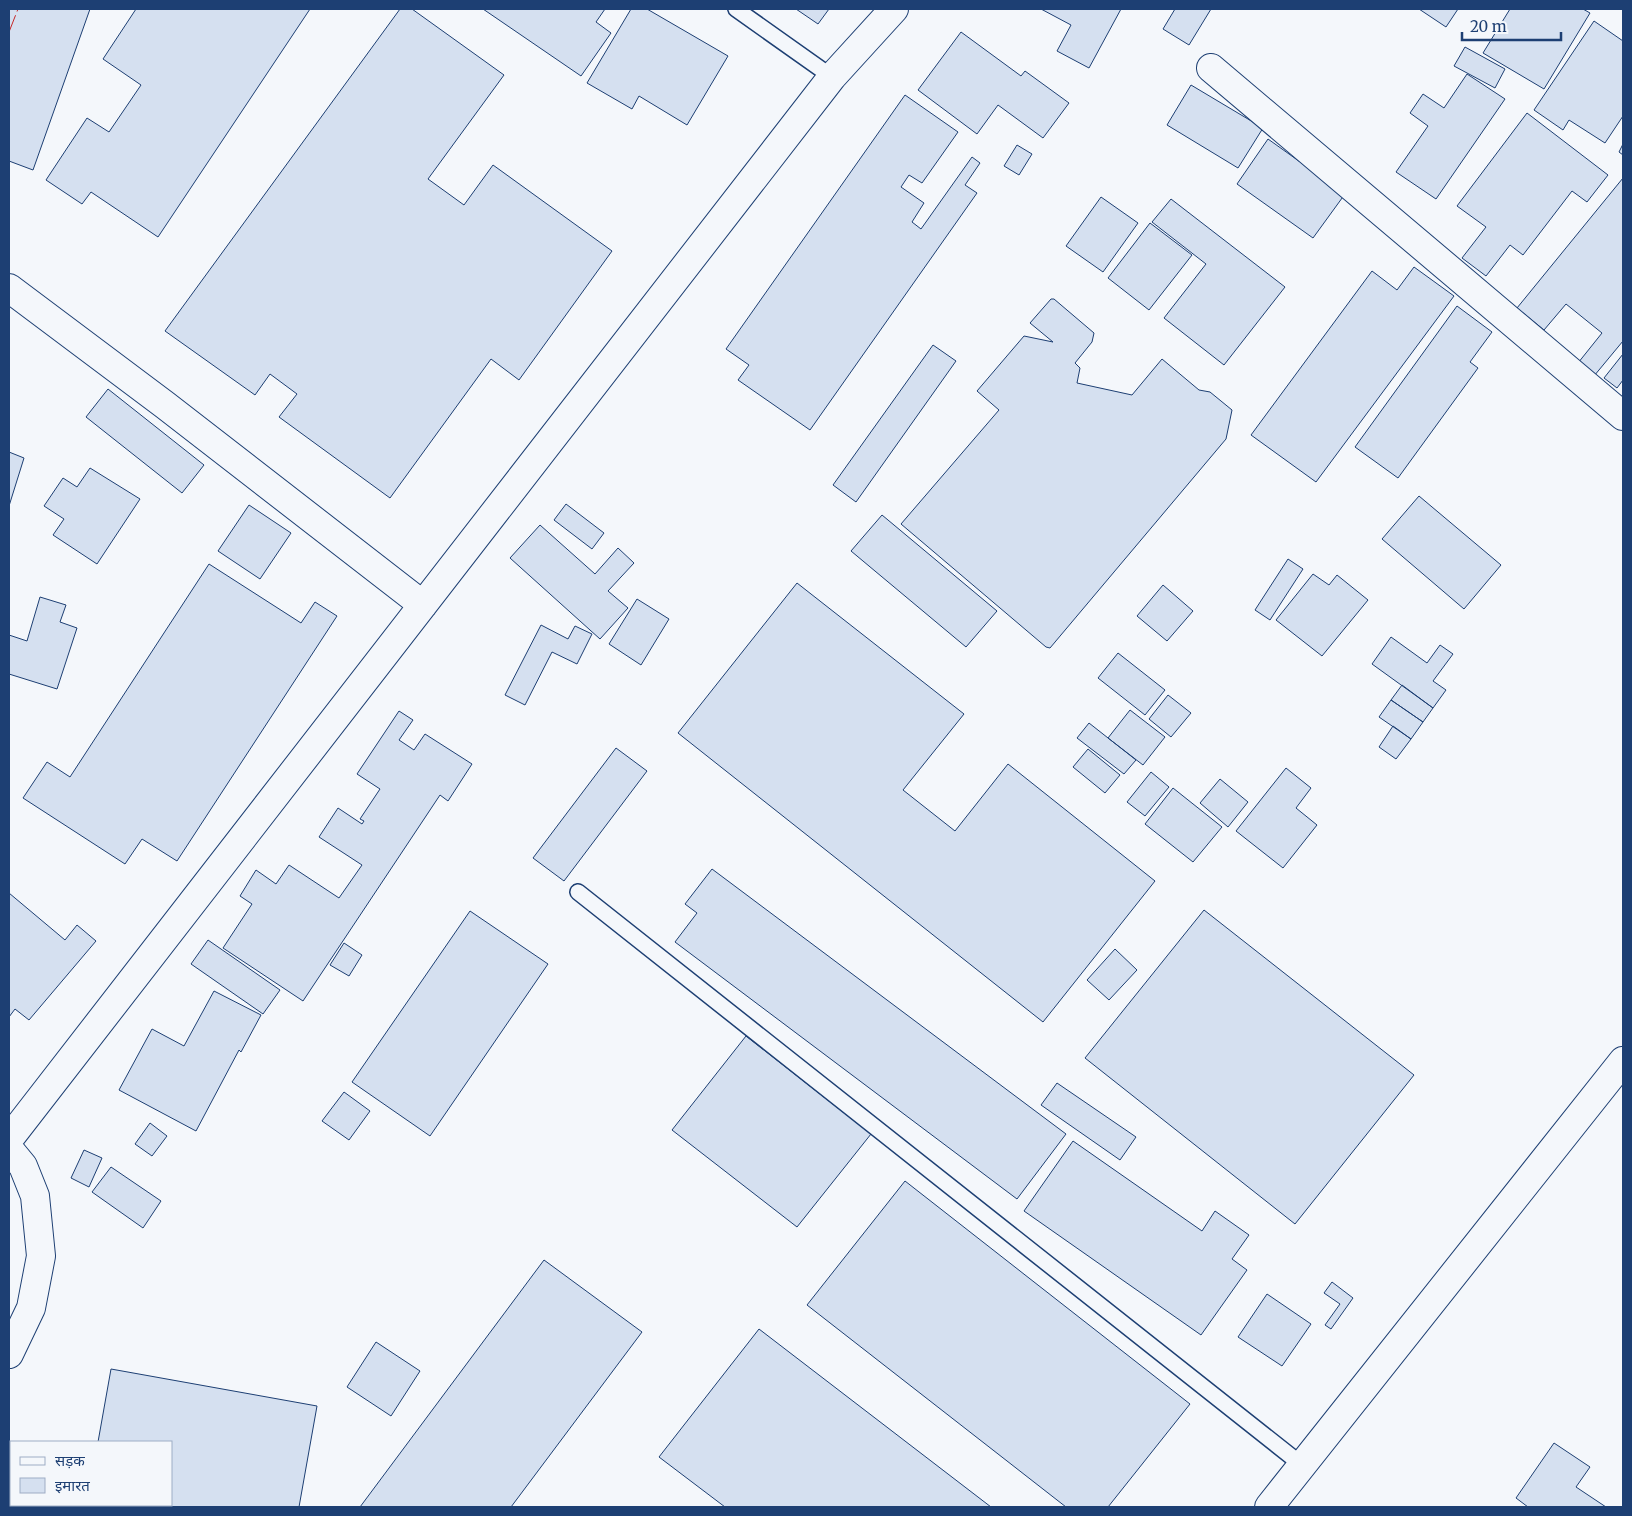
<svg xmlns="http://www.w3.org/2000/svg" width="1632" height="1516" font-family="Merriweather,'Noto Sans Devanagari',serif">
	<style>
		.building { fill: #d5e0f0; stroke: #1d3f73 }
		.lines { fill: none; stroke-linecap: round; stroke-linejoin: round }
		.lane-casing { stroke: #1d3f73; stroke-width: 18 }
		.street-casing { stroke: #1d3f73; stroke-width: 30 }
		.lane { stroke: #f4f7fb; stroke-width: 15 }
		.street { stroke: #f4f7fb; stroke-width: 28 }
		.power { stroke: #c62828; stroke-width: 1; stroke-dasharray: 18 4 2.5 4; stroke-linecap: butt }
	</style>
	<rect width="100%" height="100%" fill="#f4f7fb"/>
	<path class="building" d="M9,9h81l-57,161 -24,-9z
		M136,9h174l-152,228 -67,-45 -9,12 -36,-24 41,-62 22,14 32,-47 -38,-26z
		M400,9h12l92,66 -76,104 36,26 29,-40 119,86 -93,129 -28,-21 -101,139 -111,-81 18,-23 -27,-20 -15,21 -90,-64z
		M483,9h122l-9,13 15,11 -30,43z
		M631,9h16l81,47 -41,69 -48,-29 -7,13 -45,-26z
		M796,9h33l-11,15z
		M1041,9h80l-32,59 -32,-17 14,-26z
		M1175,9h36l-22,36 -26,-16z
		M1419,9h39l-12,18z
		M1510,9h73l7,4 -46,76 -61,-36z
		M1594,21l29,20v75l-18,27 -36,-23 -6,10 -29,-20z
		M961,32l60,44 4,-5 44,32 -26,35 -45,-33 -21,29 -59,-44z
		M1465,47l40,22 -10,19 -41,-22z
		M1467,74l38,25 -69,100 -40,-27 32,-46 -18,-13 13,-19 21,14z
		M1191,85l72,43 -25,40 -71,-43z
		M905,95l53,37 -36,51 -13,-8 -8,12 23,16 -12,19 9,7 51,-72 8,6 -15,22 12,8 -167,237 -72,-50 11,-15 -23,-16z
		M1527,113l81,62 -21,27 -15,-11 -49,64 -13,-10 -24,31 -24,-18 24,-31 -29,-21z
		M1268,139l77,55 -32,44 -76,-54z
		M1623,144v11l-4,-3z
		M1017,145l15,9 -13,21 -15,-9z
		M1623,178v163l-29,35 -16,-13 24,-30 -36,-29 -22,26 -27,-22z
		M1101,197l37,26 -35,49 -37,-26z
		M1171,199l114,88 -61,78 -60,-47 42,-54 -54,-42z
		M1150,223l42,32 -43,55 -41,-32z
		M1414,267l40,29 -138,186 -65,-47 121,-164 25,19z
		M1051,299h3l40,34 -2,9 -17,21 5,5 -3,15 55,12 30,-36 37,31 11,2 22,18 -6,29 -176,209 -4,-1 -145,-123 98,-114 -22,-19 47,-55 29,6 -23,-19z
		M1457,306l35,26 -22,30 8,6 -80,110 -43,-31z
		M933,345l23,16 -100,141 -23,-17z
		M1623,354v26l-6,8 -13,-10z
		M108,389l96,76 -22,28 -96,-76z
		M9,452l15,6 -15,48z
		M90,468l50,31 -43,65 -44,-29 11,-16 -20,-13 19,-28 14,9z
		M1419,496l82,69 -37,44 -82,-70z
		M566,504l38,29 -12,16 -38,-29z
		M249,505l42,28 -31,46 -42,-28z
		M882,515l115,96 -31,36 -115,-96z
		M540,525l55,49 23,-26 16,15 -26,28 20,17 -28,31 -90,-81z
		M1288,559l15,10 -33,51 -15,-10z
		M209,564l92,59 14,-21 22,14 -160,245 -35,-22 -17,25 -102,-66 24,-36 23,15z
		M1313,574l16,11 8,-10 31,25 -46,56 -46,-36z
		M797,583l167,131 -61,76 52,41 53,-67 147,117 -112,141 -365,-289z
		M1163,585l30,26 -26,30 -30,-25z
		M40,597l26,8 -6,17 17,6 -20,61 -48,-15v-39l18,6z
		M637,599l32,20 -28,46 -32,-21z
		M541,625l27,14 7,-13 17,8 -15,30 -25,-12 -27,53 -20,-10z
		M1391,637l36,26 13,-18 13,9 -20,27 13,9 -13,18 -61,-44z
		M1118,653l47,37 -20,25 -47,-37z
		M1402,685l31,23 -10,14 -32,-22z
		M1168,695l23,18 -20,24 -22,-18z
		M1391,700l32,22 -12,17 -32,-22z
		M1130,710l35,27 -22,28 -35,-27z
		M399,711l14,9 -14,20 15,10 11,-16 47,30 -24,37 -8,-6 -137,206 -80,-53 29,-44 -12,-8 16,-26 20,14 13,-19 50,33 23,-33 -43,-28 19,-29 24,16 2,-3 -4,-2 20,-30 -23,-15z
		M1089,723l47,37 -12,14 -47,-36z
		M1393,726l18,13 -15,20 -17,-12z
		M616,748l31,23 -83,110 -31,-23z
		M1088,749l32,26 -15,18 -32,-26z
		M1286,768l25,20 -15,20 21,17 -34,43 -47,-37z
		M1151,772l18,15 -24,29 -18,-14z
		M1220,779l28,23 -20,25 -28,-24z
		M1173,788l49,39 -29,35 -48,-38z
		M712,869l354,265 -49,65 -342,-257 22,-29 -12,-9z
		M9,893l56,47 12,-15 19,16 -67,79 -14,-11 -6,8z
		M1204,910l210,165 -119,149 -210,-166z
		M470,911l78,53 -118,172 -78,-54z
		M208,940l72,50 -17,24 -72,-50z
		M344,943l18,12 -13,21 -19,-11z
		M1115,949l22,21 -28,30 -22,-20z
		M214,991l47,24 -20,37 -2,-2 -43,81 -77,-41 33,-61 32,17z
		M746,1036l125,98 -74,93 -125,-97z
		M1057,1083l79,54 -16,23 -79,-55z
		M344,1092l26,19 -21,29 -27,-19z
		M150,1123l17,13 -15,20 -17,-12z
		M1073,1141l129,90 13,-20 34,24 -17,24 15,11 -46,65 -177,-124z
		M84,1150l18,8 -13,29 -18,-9z
		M111,1167l50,34 -18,27 -51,-36z
		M905,1181l285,223 -82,103h-42l-259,-202z
		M544,1260l98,72 -131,175h-151z
		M1332,1282l21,16 -22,31 -6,-4 15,-21 -16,-11z
		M1267,1294l44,30 -29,42 -44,-29z
		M759,1329l232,178h-266l-66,-50z
		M376,1342l44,29 -29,45 -44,-29z
		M111,1369l206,37 -18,101h-189l-14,-2h75v-63h-73z
		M1554,1443l36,24 -14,20 30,20h-78l-12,-9z"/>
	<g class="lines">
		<defs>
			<path id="lane" d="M736,9l96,68
				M578,892l724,573"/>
			<path id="street" d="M1211,68l412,348
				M9,288l156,117 258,200
				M9,1139l823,-1062 62,-68
				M9,1149l14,17 12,30 6,60 -10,52 -22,46
				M1269,1507l354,-446"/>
		</defs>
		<use href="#lane" class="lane-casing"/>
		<use href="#street" class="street-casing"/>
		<use href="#lane" class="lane"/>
		<use href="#street" class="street"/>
		<path class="power" d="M9,32l9,-23"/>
	</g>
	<rect width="1632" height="1516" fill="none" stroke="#1d3f73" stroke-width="20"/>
	<rect x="10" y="1441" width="162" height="65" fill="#f4f7fb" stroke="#9eadc5"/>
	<rect x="20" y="1457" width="25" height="8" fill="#f4f7fb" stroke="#9eadc5"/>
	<text x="55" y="1466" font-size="15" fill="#1d3f73">सड़क</text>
	<rect x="20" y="1478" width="25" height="15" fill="#d5e0f0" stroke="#9eadc5"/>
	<text x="55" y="1491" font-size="15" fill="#1d3f73">इमारत</text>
	<path d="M1462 32v8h99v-8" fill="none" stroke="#1d3f73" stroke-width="2.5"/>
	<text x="1470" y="32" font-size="15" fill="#1d3f73" stroke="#f4f7fb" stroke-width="4" paint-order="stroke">20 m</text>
</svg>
